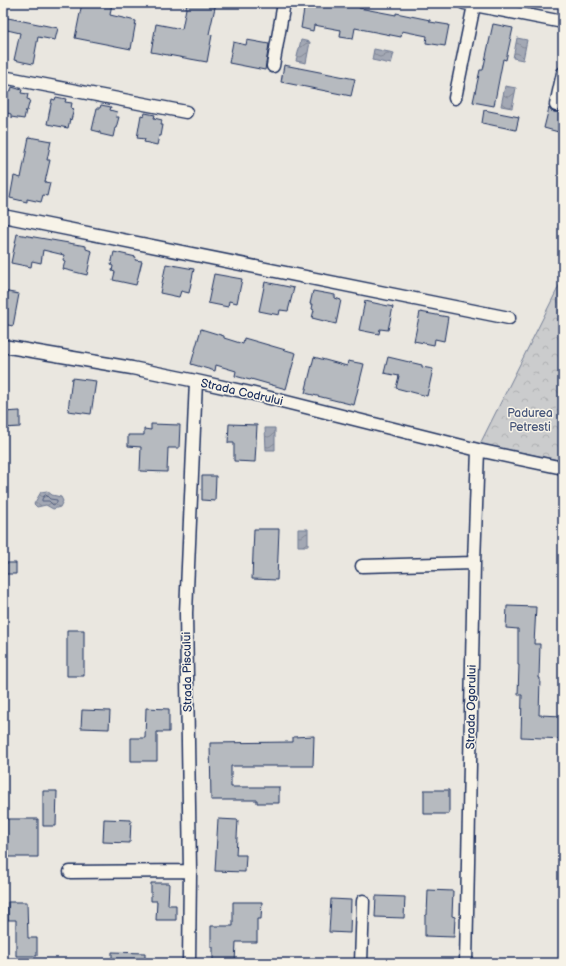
<svg xmlns="http://www.w3.org/2000/svg" width="566" height="966" font-family="'Balsamiq Sans',sans-serif">
	<style>
		.forest { fill: url(#forest-crowns); stroke: #737e96 }
		.water { fill: url(#water-waves); stroke: #6d7892 }
		.lines { fill: none; stroke-linecap: round; stroke-linejoin: round }
		.shore { stroke: #515f80; stroke-width: 1 }
		.building { fill: #b6babf; stroke: #1b2f5e }
		.street-casing { stroke: #1b2f5e; stroke-width: 15 }
		.street { stroke: #f7f3e8; stroke-width: 12 }
		.labels { text-anchor: middle; stroke-width: 3; stroke-linejoin: round; paint-order: stroke }
		.street-label { font-size: 12px; fill: #1b2f5e; stroke: #f7f3e8 }
		.park-label { font-size: 12px; fill: #47567a; stroke: #f7f3e8 }
	</style>
	<defs>
		<pattern id="forest-crowns" width="20" height="18" patternUnits="userSpaceOnUse"><rect width="20" height="18" fill="#cbcccd"/><path d="M2 6a3 3 0 1 1 6 0M12 15a3 3 0 1 1 6 0" fill="none" stroke="#aeb0b2"/></pattern>
		<pattern id="water-waves" width="16" height="10" patternUnits="userSpaceOnUse"><rect width="16" height="10" fill="#a3a8b4"/><path d="M0 5q4-4 8 0t8 0" fill="none" stroke="#848996"/></pattern>
	</defs>
	<rect width="100%" height="100%" fill="#eae7e0"/>
	<filter id="ink" filterUnits="userSpaceOnUse"><feTurbulence type="fractalNoise" baseFrequency=".025" numOctaves="2"/><feDisplacementMap in="SourceGraphic" scale="8" xChannelSelector="R" yChannelSelector="G"/><feConvolveMatrix kernelMatrix="1 2 1 2 8 2 1 2 1" color-interpolation-filters="sRGB"/></filter>
	<g filter="url(#ink)">
		<path class="forest" d="M563,278v183l-83,-17z"/>
		<path class="water" d="M517,38l10,2 -4,20 -10,-2z
			M301,40l9,2 -4,21 -10,-2z
			M374,49l20,4 -3,11 -19,-4z
			M505,86l11,2 -4,20 -11,-2z
			M265,428h10v22h-9z
			M47,491l5,4 9,2 2,4 -3,6 -7,2 -7,-4 -9,2 -3,-3 7,-12z
			M298,529h10v17h-10z"/>
		<g class="lines">
			<path class="shore" d="M46,495l4,4 7,1v3l-4,2 -4,-4h-7v-2l2,-3z"/>
		</g>
		<path class="building" d="M82,3h30l-2,12 26,6 -5,28 -56,-11z
			M187,3h29l-7,31 3,1 -5,27 -56,-10 5,-28 26,5z
			M305,3h55l-1,5 37,7v-2l34,7v2l19,3 -4,21 -19,-3 1,-7 -25,-5 -1,6 -46,-9 -2,11 -13,-2 1,-7 -27,-5 -1,6 -12,-3z
			M3,17l55,11 -3,12 -17,-3 -5,27 -19,-4 6,-27 -17,-4z
			M493,24l20,4 -7,32 -3,-1 -9,47 -21,-4 7,-32h3z
			M247,40l22,4 -4,26 -36,-7 4,-21 13,3z
			M284,65l71,14 -4,17 -70,-14z
			M12,87l10,3 -1,3 7,1 -1,5 3,1 -3,11 -1,-1 -2,9 -13,-2v-3l-8,-2 5,-22 3,1z
			M56,97l10,2 -1,3 7,1 -1,5 3,1 -3,11 -1,-1 -2,9 -21,-4 5,-25 3,1z
			M101,105l10,2 -1,3 7,2 -1,5h3l-3,11h-1l-2,9 -13,-3v-2l-8,-2 5,-22h3z
			M549,108l2,3 3,1h4l3,-1h2v16l-1,6 -18,-5z
			M484,110l35,7 -3,13 -34,-7z
			M145,113l10,2 -1,3 8,2 -1,5h2l-2,11h-2l-2,9 -13,-3 1,-3 -8,-1 4,-23 3,1z
			M29,137l22,4 -4,19h3l-5,22 5,1 -3,13 -4,-1 -2,7 -14,-3v3l-17,-4 4,-22 7,2z
			M17,234l69,12v3l6,2 -5,24 -24,-6 2,-8 -2,-1 1,-5 -21,-5 -2,13 -9,-2 -1,6 -20,-4z
			M114,252l22,5 -1,3 7,1 -6,24 -23,-5 2,-8 -3,-1 1,-5 -2,-1z
			M166,264l28,5 -5,24 -8,-2 -2,6 -19,-4z
			M214,274l28,5 -5,24 -8,-2 -1,6 -20,-4z
			M265,282l29,6 -6,23 -8,-1 -1,5 -20,-4z
			M3,291l16,3 -6,32 -10,-2z
			M313,291l22,4v3l6,2 -5,24 -24,-6 2,-8 -2,-1 1,-5h-3z
			M365,301l28,6 -5,23 -8,-1 -1,5 -20,-4z
			M420,312l28,5 -4,24 -9,-2 -1,6 -20,-4z
			M201,329l23,7v2l19,6 1,-6 52,15 -10,36 -35,-10 -1,1 -15,-4 1,-5 -20,-6 -1,6 -24,-7z
			M314,357l33,9 1,-5 16,3 -10,41 -49,-12z
			M388,357l34,8v2l11,2 -6,27 -31,-8 3,-12 -15,-3z
			M72,378l24,3 -5,33 -23,-3z
			M20,411v16l-17,1v-16z
			M151,424l29,1 -1,23h-11l-1,24 -27,-1 1,-24 -13,-1v-11h16v-6l7,1z
			M229,424l28,1 -2,37 -21,-1v-18h-6z
			M202,476h14l-1,25 -13,-1z
			M254,529h25l-2,51 -25,-1z
			M3,563h13v11h-13z
			M507,606l29,1 -2,37h6l-1,34h1l-1,37 24,1v23l-42,-2 1,-42h-4l1,-30h-1v-36l-12,-1z
			M67,630h17v46h-17z
			M146,708l23,1v23h-12v29h-26v-23h14z
			M82,710l28,1 -1,18 -28,-1z
			M314,736l-1,30h-82v21h48v16h-22v-3h-46l-1,-57 83,-1v-5z
			M424,790h25v24h-25z
			M43,791h14l-1,35h-13z
			M3,819h35v38h-35z
			M104,819l27,1 -1,23 -27,-1z
			M218,819l20,1 -2,35h10l-1,17 -30,-1z
			M151,883h18l-1,22h8v15h-20l1,-19h-6z
			M428,890l25,1 -1,25 3,1 -1,20 -29,-1v-21h2z
			M376,896l29,1 -1,21 -29,-1z
			M331,899l20,1 -1,33 -21,-1z
			M8,902h19l1,36h9v18h-21v-36h-8z
			M233,902h29l-1,17h-4v23h-21l-1,21h-22v-16h-2v-21h22z
			M112,952l33,1v10h-33z"/>
		<g class="lines">
			<defs>
				<path id="street" d="M464,3l99,19
					M273,66l11,-63
					M3,77l183,35
					M455,98l19,-93
					M556,105l7,-32
					M3,216l506,102
					M3,346l129,22 64,13 50,11 232,58 85,18
					M362,566l112,-3
					M70,872l120,-1
					M189,963l1,-92 -4,-258 10,-232
					M361,963l2,-62
					M466,963l8,-400 4,-113"/>
			</defs>
			<use href="#street" class="street-casing"/>
			<use href="#street" class="street"/>
		</g>
	</g>
	<g class="labels">
		<g class="street-label">
			<text transform="translate(242 392) rotate(13)" y="4">Strada Codrului</text>
			<text transform="translate(187 672) rotate(-91)" y="4">Strada Piscului</text>
			<text transform="translate(471 707) rotate(-89)" y="4">Strada Ogorului</text>
		</g>
		<g class="park-label">
			<text x="530" y="417">Padurea<tspan x="530" dy="14">Petresti</tspan></text>
		</g>
	</g>
	<rect width="566" height="966" fill="none" stroke="#f7f3e8" stroke-width="16"/>
	<rect x="8" y="8" width="550" height="950" fill="none" stroke="#1b2f5e" stroke-width="1.5" filter="url(#ink)"/>
</svg>
